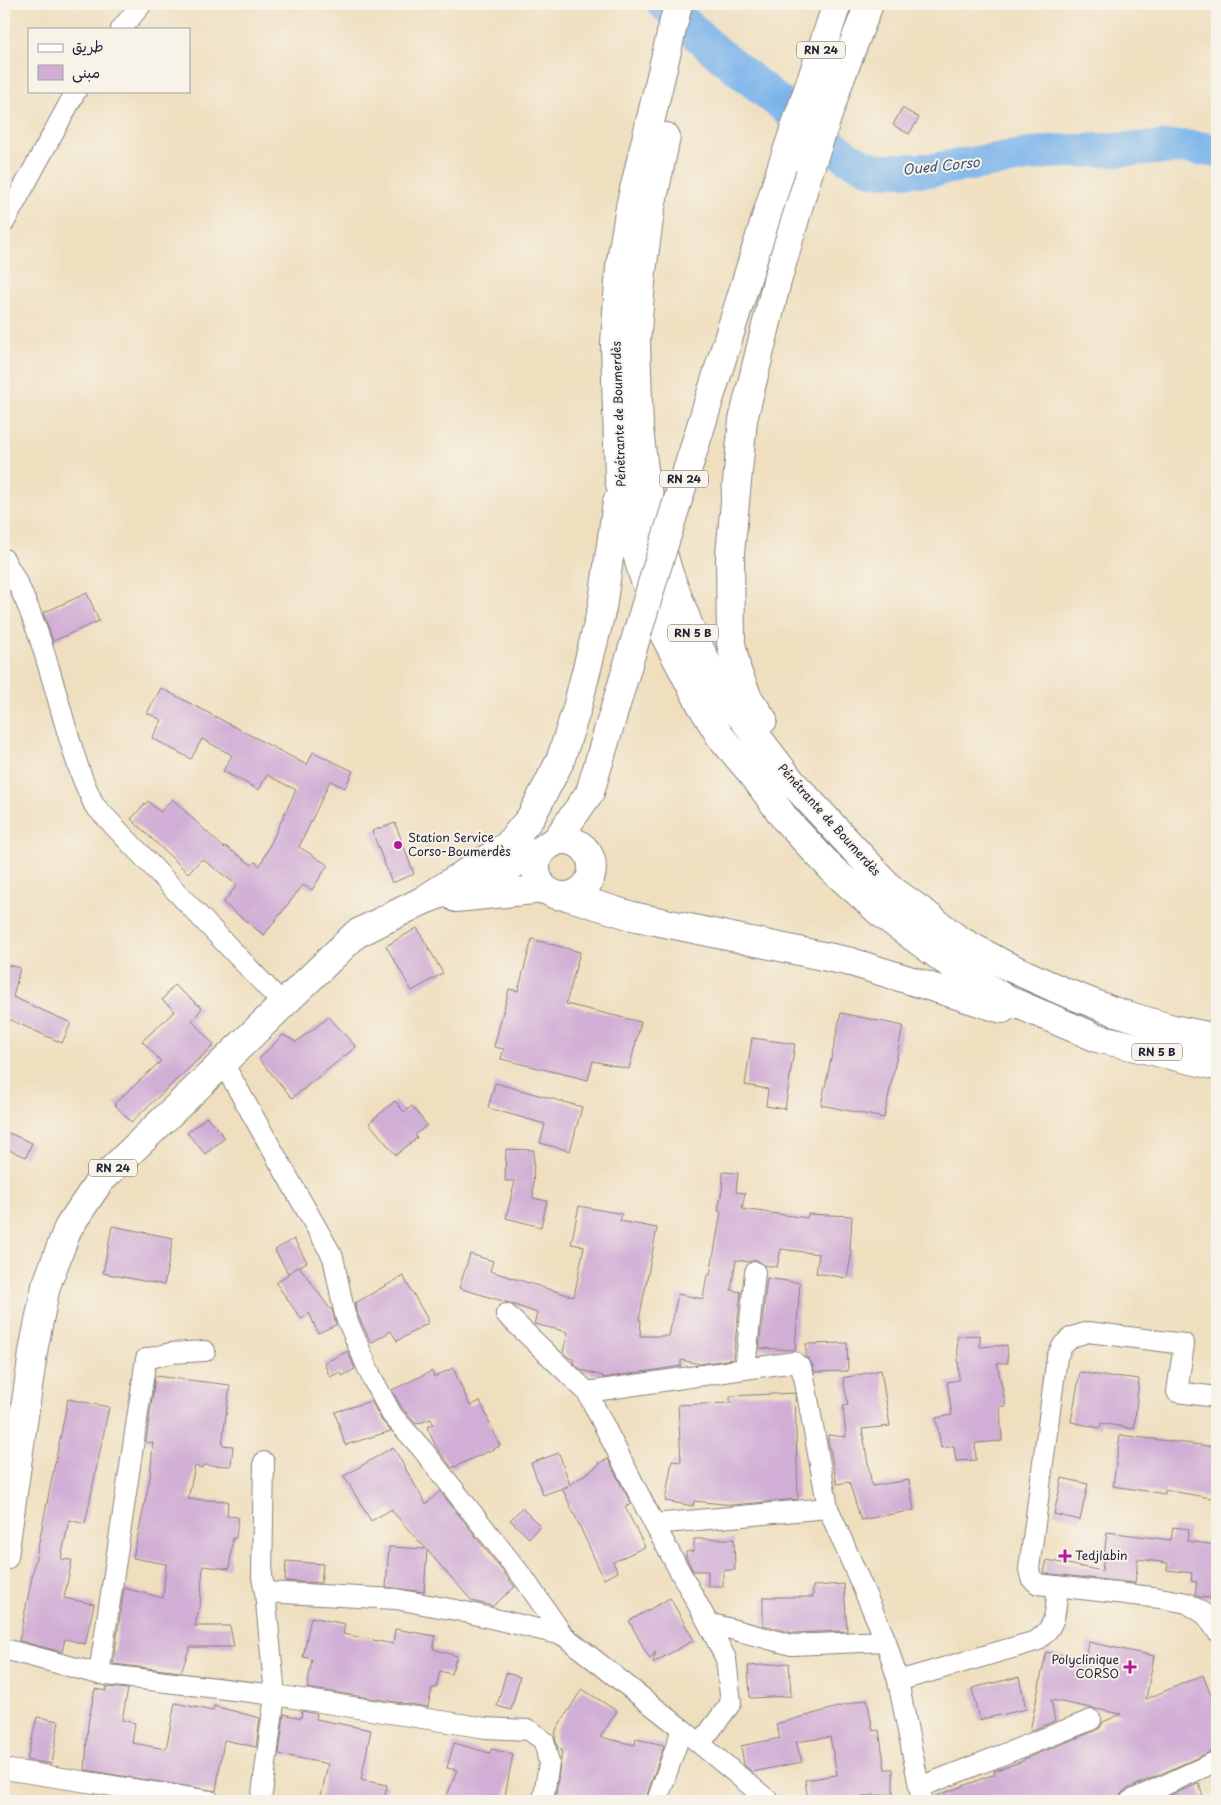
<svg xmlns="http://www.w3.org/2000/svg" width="1221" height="1805" font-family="'Playpen Sans','Playpen Sans Arabic',sans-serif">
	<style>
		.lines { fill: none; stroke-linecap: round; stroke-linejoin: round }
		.river { stroke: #79b3ea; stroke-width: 34 }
		.building { fill: #d1aed5 }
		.minor-casing { stroke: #88807d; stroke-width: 22 }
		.primary-casing { stroke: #88807d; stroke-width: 30 }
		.motorway-casing { stroke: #88807d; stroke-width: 30 }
		.minor { stroke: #fff; stroke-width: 20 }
		.primary { stroke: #fff; stroke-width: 28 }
		.motorway { stroke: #fff; stroke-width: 28 }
		.primary-bridge-casing { stroke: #88807d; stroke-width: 30; stroke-linecap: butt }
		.primary-bridge { stroke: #fff; stroke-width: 28 }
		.poi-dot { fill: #b5179e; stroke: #f7f3e8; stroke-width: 2 }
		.labels { text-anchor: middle; stroke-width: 4; stroke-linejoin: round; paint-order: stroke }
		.shield { fill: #f7f3e8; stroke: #62616f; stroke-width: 1 }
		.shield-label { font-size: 11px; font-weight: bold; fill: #22223b }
		.street-label { font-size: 12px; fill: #22223b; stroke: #f7f3e8 }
		.poi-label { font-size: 12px; fill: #22223b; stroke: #f7f3e8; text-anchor: start }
		.water-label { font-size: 14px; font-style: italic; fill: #405578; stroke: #f7f3e8 }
	</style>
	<rect width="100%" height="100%" fill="#f7f3e8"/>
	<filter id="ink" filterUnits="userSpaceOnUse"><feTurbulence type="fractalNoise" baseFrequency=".02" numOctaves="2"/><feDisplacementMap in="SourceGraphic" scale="10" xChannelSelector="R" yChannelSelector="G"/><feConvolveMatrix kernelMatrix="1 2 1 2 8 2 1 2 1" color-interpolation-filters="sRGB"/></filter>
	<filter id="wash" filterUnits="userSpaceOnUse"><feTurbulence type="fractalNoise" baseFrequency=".0096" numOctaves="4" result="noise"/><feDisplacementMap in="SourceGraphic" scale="20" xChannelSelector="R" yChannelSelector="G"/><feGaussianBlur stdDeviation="1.12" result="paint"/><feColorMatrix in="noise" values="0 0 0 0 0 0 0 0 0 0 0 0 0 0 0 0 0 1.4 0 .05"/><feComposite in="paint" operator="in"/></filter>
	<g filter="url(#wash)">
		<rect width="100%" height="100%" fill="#efdfbf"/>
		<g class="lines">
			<path class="river" d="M664,4l49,45 135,109 27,12h56l117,-18 135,-5 34,3"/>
		</g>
		<g id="blocks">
			<path class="building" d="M902,108l17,10 -10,16 -16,-9z
				M87,593l12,28 -46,20 -10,-28z
				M161,688l146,77 6,-13 40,19 -8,17 -15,-7 -31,66 29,18 -16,25 -9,-5 -39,50 -41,-32 14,-18 -35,-26 -14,14 -57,-54 17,-18 12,11 12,-13 52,49 1,-2 27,19 3,-3 5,4 36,-76 -29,-15 -8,15 -36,-19 9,-16 -30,-16 -11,20 -39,-21 10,-18 -15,-7z
				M395,823l19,51 -22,9 -20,-52z
				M417,928l26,45 -31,18 -26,-45z
				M532,939l48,13 -14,52 75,18 -12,47 -36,-8 -5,19 -87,-21 3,-10 -10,-2 15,-58 9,2z
				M4,964l16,4 -7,29 58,26 -9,20 -58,-26z
				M174,985l28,23 -10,13 22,24 -83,77 -17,-18 47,-43 -19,-20 33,-30 -13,-11z
				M841,1013l62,13 -19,92 -63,-13z
				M329,1017l27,30 -64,51 -33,-39 24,-24 13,7z
				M752,1038l43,6 -10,65 -19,-3 2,-17 -23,-4z
				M495,1083l87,24 -12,44 -30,-8 5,-19 -57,-16z
				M395,1101l9,11 8,-6 15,19 -12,10 2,3 -21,17 -27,-32z
				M207,1117l18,21 -20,16 -18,-21z
				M4,1131l28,12 -6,14 -22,-9z
				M506,1149l28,1 -1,48 14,3 -6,26 -35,-9 9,-37h-10z
				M723,1172l15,1 -2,19 9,1 -3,16 65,9 1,-4 44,2 -2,34 2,1 -5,27 -31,-5 3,-19 -38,-5 -4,18 -13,-2 -7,-5 -8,2 -13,-2 -5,30 10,2 -8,67 -33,5 -19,-4v6l-78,12v-2l-22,-6 -8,-8v-3l-4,-1 -6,-6 5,-20 -34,-8 3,-11 -28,-10 -50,-15 11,-34 23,7 -3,10 84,26 10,-51 -13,-2 8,-38 43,8 -2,7 37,7 -18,92h2l-1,16h29l9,-42 25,5 4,-24h3l11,-63 -3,-1 4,-21z
				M112,1226l61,12 -9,47 -61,-12z
				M294,1239l13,23 -19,11 -13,-23z
				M299,1266l31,43h2l4,16 -18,8 -9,-20 -8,6 -25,-36z
				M403,1276l24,42v6l-30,17 -6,-10 -20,12 -15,-32 -1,-8z
				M767,1278l33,5 -5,67 -36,-2z
				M980,1335v12l27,-2 1,18h-11l9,43h-6l2,35 -27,2 1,17 -20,1 -2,-15 -13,2 -5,-30 16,-3 -5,-33 12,-2 -2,-44z
				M847,1343l1,28 -33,1 -3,-8 -6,-8v-12z
				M348,1351l7,18 -13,7 -2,-4 -10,5 -6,-14z
				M453,1368l17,38 10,-5 20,45 -48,22 -16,-21 -9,-20 6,-3 -2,-5 -15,5 -14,-16 -10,-18 40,-19 2,6z
				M881,1370l9,56 -28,3 10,57 37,-6 5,30 -53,10 -12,-38 -12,2 -9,-44v-5l18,2 -3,-31 5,-1 -5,-27z
				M1080,1372l35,6v-2l24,3 -5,50 -33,-6 -1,5 -29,-6z
				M155,1376l75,9 -8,60 11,1 -2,20 -28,-1 -1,3 -7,-2 -7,33 40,2 -1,15 11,1 -2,21h-3l-4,31 -26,-3 -3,38 -5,22h35l4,21h-44l-9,25 -68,-8 11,-76 39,10 3,-34 -33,-6 17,-80 3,-35 -7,-1z
				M795,1393l3,106 -65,6 -39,-4 -1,5 -28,-5 7,-40 9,1 -3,-57 52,-2v-7z
				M68,1399l41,8 -24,117 -16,-4 -8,39 11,1 -8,38 30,6 -9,40 -20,-5 -3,13 -43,-11z
				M371,1401l11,20 9,10 -46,14 -10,-33z
				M1120,1435l97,12v52l-52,-9v4l-52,-8z
				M393,1447l33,57 14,-13 75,96 -22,19 -21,-5 -45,-51 -3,42 -38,-5 3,-40 37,2 -34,-38v-2l-21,12 -27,-45z
				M559,1453l11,32 30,-21 -1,-1 9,-4 23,45 -6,3 20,40 -32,15 5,10 -14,7 -41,-89 5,-4 -25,9 -12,-32z
				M1062,1478l26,6 -8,36 -26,-6z
				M522,1508l18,18 -11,12 -19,-18z
				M1173,1527l16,2 -2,12 30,4v54l-18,-2 -4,-3 2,-12 -6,-1 1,-8 -25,-3 1,-7 -30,-4 -3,24 -91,-10 3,-13 55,11 5,-39 64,8z
				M694,1539h40l1,31h-12v16h-15v-15h-15l-7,-14v-5l8,-1z
				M286,1561l37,3 -2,19 -36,-2z
				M844,1584l3,47 -54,2 -30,-8v-28h50v-11z
				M670,1598l24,42 -41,23 3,-12 -6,8 -21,-38z
				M311,1617l34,7 -2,10 50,10 2,-15 41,7 -3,13 24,7 -6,18 -11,-3 -4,17h-4l-4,19 -121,-19 5,-29 -9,-2z
				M1088,1642l66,14 -8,43 57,-24 14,36v38l-92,41 -5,5 -2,6h-184l-1,-4 62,-23 -1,-3 29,-10 1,-2 71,-28 5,-3 3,-6 18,-8 -70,-14 4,21 -25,10 16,-79 39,8z
				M789,1663l2,33 -41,2 -2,-32z
				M506,1673l14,4 -9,33 -14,-4z
				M1019,1677l7,32 -47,11 -7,-32z
				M106,1687l22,2 -6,31 13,3 -3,20 34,6 9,-46 38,8 1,-5 46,12 -4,29 -32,-7 -8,51 -131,-21 3,-47 7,-34 11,2z
				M582,1689l35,22 -17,26 35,8 1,-6 28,6 -19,56h-90l7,-51 -4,-1 -3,-12 1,-7z
				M867,1699l6,32 6,-1 6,39h8v26h-19l-33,6h-33l-3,-21 32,-5 -7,-38 -34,5 6,20 -50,10 -8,-7 -3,-19 39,-8 -4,-14z
				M302,1711l15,3 -1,5 55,11 -10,50 26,5 -3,16h-64l8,-37 -49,-10 5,-40 17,4z
				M37,1717l22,4 -7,43 -25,-4z
				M454,1743l36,10 1,-4 22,5 -9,47h-59l12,-31 -10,-2z
				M1199,1783l5,18h-46z"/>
		</g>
	</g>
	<g filter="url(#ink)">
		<use href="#blocks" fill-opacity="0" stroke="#88807d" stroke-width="1"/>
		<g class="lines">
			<defs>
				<path id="minor" d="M121,29l21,-25
					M4,223l72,-132
					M4,559c39,63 51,141 75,210 4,12 10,24 15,36l189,199
					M223,1063l110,194 12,58 27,63 20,37 30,34 103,131 38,55 119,94 87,72
					M506,1314l81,78 67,132 54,99 84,22 94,-4
					M745,1369l10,-97
					M587,1392l207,-30 7,6 3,9 24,131 58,133 12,40 24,120
					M1217,1397l-40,-5 7,-48 -96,-12 -16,5 -9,8 -6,12 -28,212 2,9 7,6 122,14 27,5 19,12 11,16
					M264,1462l-2,115 3,15 131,7 65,12 102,24
					M654,1524l174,-16
					M4,1649l95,25 176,21 211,33 43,2 15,11 5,22 -6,38
					M99,1674l47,-315 25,-6 34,-2
					M898,1681l138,-40c22,-15 19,-30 22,-55
					M700,1744l31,-41 -5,-44 -18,-36
					M4,1769l206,32
					M920,1787l171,-67
					M261,1801l14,-106 -10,-103
					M657,1801l25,-72
					M1130,1801l87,-40"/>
				<path id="primary" d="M782,166l55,-162
					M536 868a28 28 0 1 1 56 0a28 28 0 1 1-56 0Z
					M456,898l88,-9
					M4,1556l30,-210 12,-60 22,-58 31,-46 257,-248 66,-33 83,-32 50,-27 35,-50"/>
				<path id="motorway" d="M678,4l-48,203 -10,60 -5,76 4,136 11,50 12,43 23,64 34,65 21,35 34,40 32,44 46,49 50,45 65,48 59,37 91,39 120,28
					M666,137l-16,75 -8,59 -6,71 3,87 5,41 10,50 14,51 21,55 29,60 73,95 101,109 35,25 32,25 46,25 57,26 51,20 60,18 44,9
					M763,720l-15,-22 -11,-27 -6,-28 -1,-89 13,-134 34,-139 30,-104 32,-95 30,-78
					M567,896l65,20 219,46 151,47
					M422,901l85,-55 24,-29 29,-56 17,-53 25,-100 15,-106"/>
			</defs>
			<use href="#minor" class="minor-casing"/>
			<use href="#primary" class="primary-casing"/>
			<use href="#motorway" class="motorway-casing"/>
			<use href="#minor" class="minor"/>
			<use href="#primary" class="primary"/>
			<use href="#motorway" class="motorway"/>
			<defs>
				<path id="primary-bridge" d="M590,792l67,-225 125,-401"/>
			</defs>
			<use href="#primary-bridge" class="primary-bridge-casing"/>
			<use href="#primary-bridge" class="primary-bridge"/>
		</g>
	</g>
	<g class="poi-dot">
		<circle cx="398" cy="845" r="5"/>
		<path d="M1062.5 1548.5h5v5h5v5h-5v5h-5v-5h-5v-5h5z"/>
		<path d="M1127.5 1659.5h5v5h5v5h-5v5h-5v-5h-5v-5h5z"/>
	</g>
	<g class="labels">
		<g class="shield">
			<rect x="797" y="41.5" width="48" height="17" rx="4"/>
			<rect x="660" y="470.5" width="48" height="17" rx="4"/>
			<rect x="668" y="624.5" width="50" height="17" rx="4"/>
			<rect x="1132" y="1043.5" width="50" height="17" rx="4"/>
			<rect x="89" y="1159.5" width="48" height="17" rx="4"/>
		</g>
		<g class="shield-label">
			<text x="821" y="54">RN 24</text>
			<text x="684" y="483">RN 24</text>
			<text x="693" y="637">RN 5 B</text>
			<text x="1157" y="1056">RN 5 B</text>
			<text x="113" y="1172">RN 24</text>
		</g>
		<g class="street-label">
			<text transform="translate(619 414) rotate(-92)" y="4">Pénétrante de Boumerdès</text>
			<text transform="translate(829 820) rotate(48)" y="4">Pénétrante de Boumerdès</text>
		</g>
		<g class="poi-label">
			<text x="408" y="842">Station Service<tspan x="408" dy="14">Corso-Boumerdès</tspan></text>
			<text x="1075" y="1560">Tedjlabin</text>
			<text x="1119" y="1664" text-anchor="end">Polyclinique<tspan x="1119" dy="14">CORSO</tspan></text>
		</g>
		<g class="water-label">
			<text transform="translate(941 166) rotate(-6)" y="5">Oued Corso</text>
		</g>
	</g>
	<rect width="1221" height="1805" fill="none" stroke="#f7f3e8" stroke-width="20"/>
	<rect x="28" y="28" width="162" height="65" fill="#f7f3e8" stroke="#a29fa3"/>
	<rect x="38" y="44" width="25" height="8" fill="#ffffff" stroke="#a29fa3"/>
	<text x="72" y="52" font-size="15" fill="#22223b">طريق</text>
	<rect x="38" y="65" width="25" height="15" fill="#d1aed5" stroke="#a29fa3"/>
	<text x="72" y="78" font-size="15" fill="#22223b">مبنى</text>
</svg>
